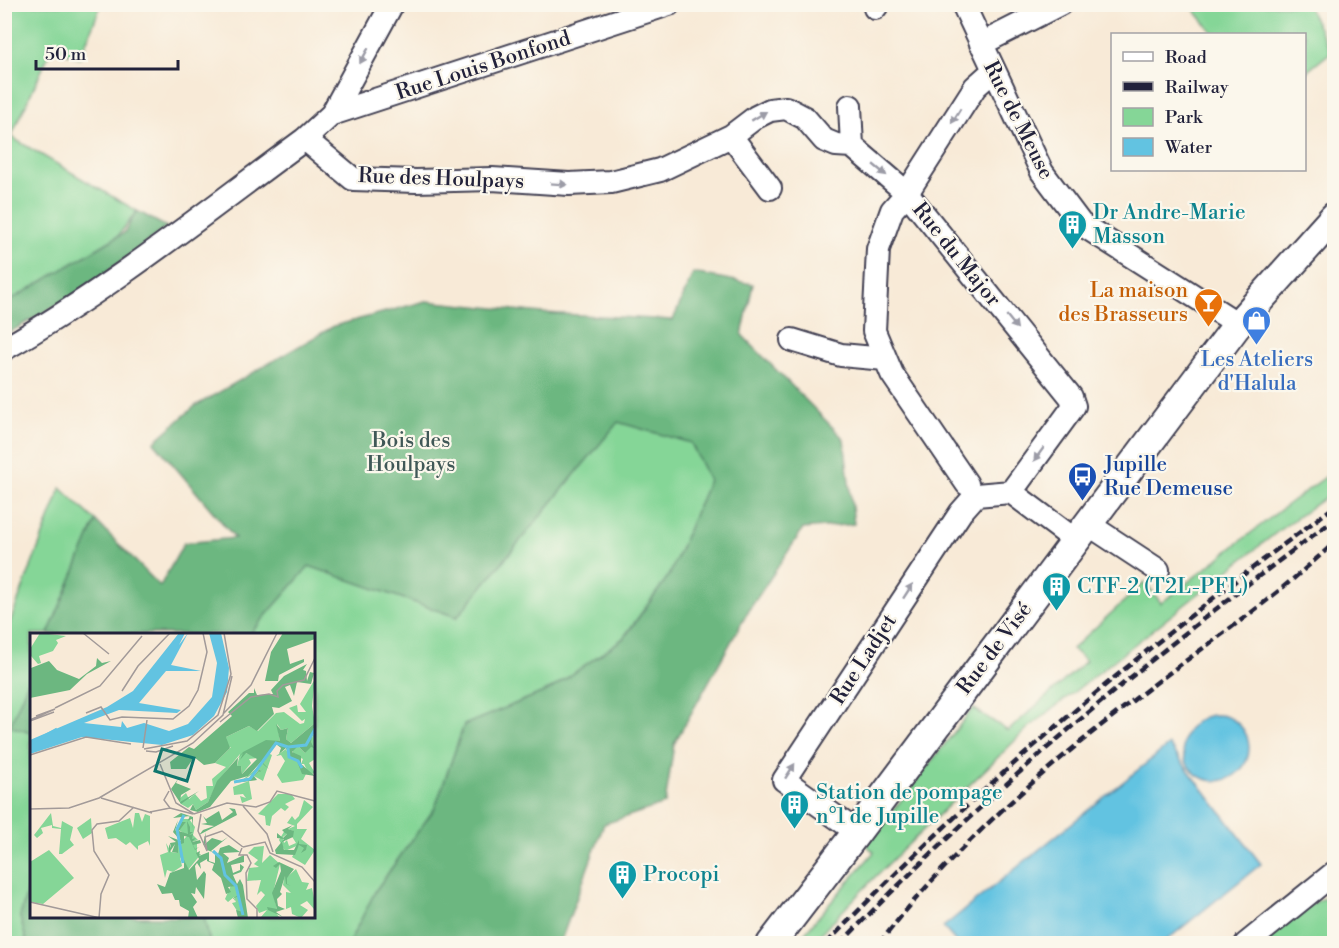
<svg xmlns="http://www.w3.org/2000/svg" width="1339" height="948" font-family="'Libre Bodoni',serif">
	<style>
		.green { fill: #85d697; stroke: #547c69; stroke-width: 1.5 }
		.forest { fill: #6cb780; stroke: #476c5e; stroke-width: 1.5 }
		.water { fill: #62c3e1; stroke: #42728e; stroke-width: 1.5 }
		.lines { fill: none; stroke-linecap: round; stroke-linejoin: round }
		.minor-casing { stroke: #424052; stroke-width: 26 }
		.major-casing { stroke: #424052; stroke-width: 32 }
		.minor { stroke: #fff; stroke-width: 22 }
		.major { stroke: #fff; stroke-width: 28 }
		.rail { stroke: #22223b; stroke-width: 4.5; stroke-dasharray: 9 4.5; stroke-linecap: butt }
		.oneway { fill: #9c9ca7 }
		.labels { text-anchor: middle; stroke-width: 4.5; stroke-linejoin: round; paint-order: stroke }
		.street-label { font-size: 21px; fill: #22223b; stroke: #fbf7ec }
		.culture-label { font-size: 21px; fill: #0d838f; stroke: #fbf7ec; text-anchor: start }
		.food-label { font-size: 21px; fill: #c56008; stroke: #fbf7ec; text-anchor: end }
		.shop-label { font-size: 21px; fill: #366cbe; stroke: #fbf7ec }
		.park-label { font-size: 21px; fill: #405857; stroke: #fbf7ec }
		.transit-label { font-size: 21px; fill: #164399; stroke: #fbf7ec; text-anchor: start }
		.inset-river { fill: none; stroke: #62c3e1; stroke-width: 3 }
		.inset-road { fill: none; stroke: #a29a99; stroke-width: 1.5 }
		.view { fill: #0f766e; fill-opacity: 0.15; stroke: #0f766e; stroke-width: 3 }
		.inset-edge { fill: none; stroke: #22223b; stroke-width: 3 }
	</style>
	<rect width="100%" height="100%" fill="#fbf7ec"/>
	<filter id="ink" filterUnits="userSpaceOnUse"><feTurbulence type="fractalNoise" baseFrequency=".0167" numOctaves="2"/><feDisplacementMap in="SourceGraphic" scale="12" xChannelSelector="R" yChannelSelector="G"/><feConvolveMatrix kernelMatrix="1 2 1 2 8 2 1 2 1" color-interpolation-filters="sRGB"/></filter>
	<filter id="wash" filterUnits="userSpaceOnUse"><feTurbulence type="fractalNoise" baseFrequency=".008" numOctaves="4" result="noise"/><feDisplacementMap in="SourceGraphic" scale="24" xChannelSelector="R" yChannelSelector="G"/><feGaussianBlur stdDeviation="1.35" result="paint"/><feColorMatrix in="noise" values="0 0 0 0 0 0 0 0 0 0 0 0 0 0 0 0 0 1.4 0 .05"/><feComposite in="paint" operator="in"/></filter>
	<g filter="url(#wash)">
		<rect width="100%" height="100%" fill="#f8ead7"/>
		<path class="green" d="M4,5h97l-21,53 -28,-10 -41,89 126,74 -19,25 -113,68z
			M1190,5h117l24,47 -26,21 -1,-39h-90z
			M618,422l73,21 18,37 -39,94 -47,64 -72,51 -87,36 -29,83 -59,82 -27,53h-139l-6,-26 110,-1v-282h-64l59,-68 148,51z
			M1334,471v20l-53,38 -254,200 -151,147 -64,67h-16l78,-91 -8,-7 107,-137 35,23 78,-70 -14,-12 73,-67 16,21 127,-99z
			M61,488l35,33 -48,113h-16l-1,40 -21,52 21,7v143l-11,41 7,26h-22l-1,-305z
			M1334,896v47l-72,1c19,-16 48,-46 72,-48z"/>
		<path class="forest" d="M137,211l30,16 -85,64 -77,44 -1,-31 120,-71z
			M693,273l60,11 -11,51 102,104 10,85 -51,5 -54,81 -75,134 -9,60 -61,20 -44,119h-211l27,-53 59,-82 29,-83 87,-36 73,-51 46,-64 39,-94 -18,-37 -73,-21 -161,195 -148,-51 -59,68h-202l48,-113 64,65 24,-43 51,-5 -81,-96 41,-36 139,-80 92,-25 117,12 130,7z
			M31,674l1,59h-1l-21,-7z
			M31,876l1,40 172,1 6,26h-183l-7,-26z"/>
		<path class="water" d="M1183 748a33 33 0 1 1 66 0a33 33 0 1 1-66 0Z
			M1169,745l92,119 -98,79h-206l-14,-16z"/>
	</g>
	<g filter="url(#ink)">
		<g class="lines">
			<defs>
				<path id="minor" d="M963,4l79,168 39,52 157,100
					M875,8l3,-4
					M981,44l79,-40
					M993,71l-18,16 -68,106 164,204 3,9 -63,86 64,48
					M850,106l2,40
					M332,114l60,-110
					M731,136l39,52
					M305,139l48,40 63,2 76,-2 77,5 42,-2 49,-12 71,-34 25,-19 14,-7 16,-2 19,10 19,22 12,5 16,1 55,47 -15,17 -14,39 -4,82 18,43 75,110
					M792,340l49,15 44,4
					M4,349c106,-60 203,-138 301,-210l27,-25 337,-110
					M1088,524l70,46
					M857,832l-73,-52 177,-268 15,-17 35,-3
					M1246,944l88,-71"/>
				<path id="major" d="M771,944l86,-112 381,-508 96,-107"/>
			</defs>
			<use href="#minor" class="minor-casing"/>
			<use href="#major" class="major-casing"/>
			<use href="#minor" class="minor"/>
			<use href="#major" class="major"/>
			<path class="rail" d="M826,944c156,-163 327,-304 508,-437
				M840,944c152,-157 319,-296 494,-424
				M879,944c71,-93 160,-171 252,-242 47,-37 98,-71 145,-109 20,-16 39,-33 58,-50"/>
		</g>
		<defs><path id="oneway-solid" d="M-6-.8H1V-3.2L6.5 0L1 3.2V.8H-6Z" transform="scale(1.5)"/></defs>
		<g class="oneway">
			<use href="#oneway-solid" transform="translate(364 56) rotate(119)"/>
			<use href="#oneway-solid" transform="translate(759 116) rotate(-31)"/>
			<use href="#oneway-solid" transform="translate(956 116) rotate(122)"/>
			<use href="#oneway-solid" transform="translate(880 170) rotate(40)"/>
			<use href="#oneway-solid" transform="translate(559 184) rotate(4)"/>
			<use href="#oneway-solid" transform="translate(1012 322) rotate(51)"/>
			<use href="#oneway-solid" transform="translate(1039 454) rotate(126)"/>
			<use href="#oneway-solid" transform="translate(908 591) rotate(-57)"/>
			<use href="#oneway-solid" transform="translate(790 771) rotate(-57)"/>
		</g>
	</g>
	<defs>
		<symbol id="building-pin" viewBox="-11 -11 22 30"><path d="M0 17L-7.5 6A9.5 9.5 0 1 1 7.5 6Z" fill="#0f9aa8" stroke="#fbf7ec"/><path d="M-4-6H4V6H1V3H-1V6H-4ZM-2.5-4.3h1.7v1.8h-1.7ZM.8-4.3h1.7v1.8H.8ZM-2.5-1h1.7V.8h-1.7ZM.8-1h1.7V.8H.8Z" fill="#fff"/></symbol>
		<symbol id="bar-pin" viewBox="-11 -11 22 30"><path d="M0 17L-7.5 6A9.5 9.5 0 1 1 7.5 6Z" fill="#e8710a" stroke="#fbf7ec"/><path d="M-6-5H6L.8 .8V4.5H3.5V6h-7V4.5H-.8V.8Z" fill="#fff"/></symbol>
		<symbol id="shop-pin" viewBox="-11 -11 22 30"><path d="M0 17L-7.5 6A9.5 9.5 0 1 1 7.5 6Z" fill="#3f7fe0" stroke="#fbf7ec"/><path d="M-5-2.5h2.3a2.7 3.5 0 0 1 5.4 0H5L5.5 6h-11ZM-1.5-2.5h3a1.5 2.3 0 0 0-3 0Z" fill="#fff"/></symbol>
		<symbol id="bus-pin" viewBox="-11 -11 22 30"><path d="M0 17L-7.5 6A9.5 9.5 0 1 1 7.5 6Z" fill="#1a4fb4" stroke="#fbf7ec"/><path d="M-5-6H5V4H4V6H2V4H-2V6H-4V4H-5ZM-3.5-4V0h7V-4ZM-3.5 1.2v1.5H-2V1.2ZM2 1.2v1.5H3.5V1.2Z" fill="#fff"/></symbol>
	</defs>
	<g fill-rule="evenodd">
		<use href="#building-pin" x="1056" y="208" width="33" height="45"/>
		<use href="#bar-pin" x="1192" y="286" width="33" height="45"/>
		<use href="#shop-pin" x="1240" y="304" width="33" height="45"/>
		<use href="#bus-pin" x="1066" y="460" width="33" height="45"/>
		<use href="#building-pin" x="1040" y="570" width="33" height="45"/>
		<use href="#building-pin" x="778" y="788" width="33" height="45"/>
		<use href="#building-pin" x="606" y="858" width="33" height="45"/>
	</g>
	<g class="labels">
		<g class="street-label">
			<text transform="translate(483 65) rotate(-18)" y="7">Rue Louis Bonfond</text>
			<text transform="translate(1019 120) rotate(63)" y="7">Rue de Meuse</text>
			<text transform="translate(441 178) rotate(2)" y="7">Rue des Houlpays</text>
			<text transform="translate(957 254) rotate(51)" y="7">Rue du Major</text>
			<text transform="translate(994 648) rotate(-53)" y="7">Rue de Visé</text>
			<text transform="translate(863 659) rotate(-57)" y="7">Rue Ladjet</text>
		</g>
		<g class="culture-label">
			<text x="1093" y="219">Dr Andre-Marie<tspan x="1093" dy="24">Masson</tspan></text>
			<text x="1077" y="593">CTF-2 (T2L-PFL)</text>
			<text x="816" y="799">Station de pompage<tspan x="816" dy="24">n°1 de Jupille</tspan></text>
			<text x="643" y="881">Procopi</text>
		</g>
		<g class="food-label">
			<text x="1188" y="297">La maison<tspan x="1188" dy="24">des Brasseurs</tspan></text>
		</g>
		<g class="shop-label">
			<text x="1257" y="366">Les Ateliers<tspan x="1257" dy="24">d'Halula</tspan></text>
		</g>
		<g class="park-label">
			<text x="411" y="447">Bois des<tspan x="411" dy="24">Houlpays</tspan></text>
		</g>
		<g class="transit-label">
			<text x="1104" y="471">Jupille<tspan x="1104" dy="24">Rue Demeuse</tspan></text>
		</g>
	</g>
	<g transform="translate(30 633)">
		<rect width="285" height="285" fill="#f8ead7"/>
		<path d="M10,0l26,3 -10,4 2,3 -5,8 -14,5 2,7 -3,1 -7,-8 -1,6v-13zM285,46l-3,27 3,17 -24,20 -5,-4 2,-11 -7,2 -4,-6 3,17 -16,1 -18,11 11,5 -8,1 2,4 -9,11 -1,-8h-4l3,-12 -22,27 4,-1 -2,4 4,-3 -5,4 -2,-2 -9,19 -12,8 -3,-6 -5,4 -7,-4 -2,-5 7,-6 3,6 6,-5 6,7 6,-3 -1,-12h7l-1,-7 14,-12 -11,-4 16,-16h-4l-1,-10 23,-11 9,5 18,-18 8,-1 16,12 4,-1 1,-4 -3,2 -13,-13 8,-3 1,7h8l-6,-8zM285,98v28l-6,4 6,10 -3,1 -9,-3v-6l1,4 3,1 -3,-6h-3l2,-5 -9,-4 -2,-5 6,-4 7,7zM256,116l4,10 8,2 8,13 -3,6 -21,3 -5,-8 8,-14 -4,-6 -5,1zM238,120l4,2 -9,26 -9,-5 5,-6 -19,12 23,-19zM219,148l3,18 -10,4 -2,-7 6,2 -3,-4 -9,1 -1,-8zM248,161h13l4,5 -10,5 4,3 -4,4 -4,-3 -9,8 -2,10 -4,-1 -1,-9 -7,-2zM274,167l9,7 -16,17v5h10l-6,10 14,11 -10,15 -13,-8 7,-12 -14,6 -6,-11 6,-10 2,4 -4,3 1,6 3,-3 2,6 7,-3 -5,-8 2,-4 -5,-2 7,-3 -8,-3 5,-7 3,4 4,-4zM21,180l2,13 8,2 1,-7 11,6 -3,13 4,5 -12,9h-3l2,-25 -9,-1v-3l-11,3 2,5 -6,5 -3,-3zM105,180h4l3,9 3,-8 5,2v30l-2,-5 -10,5v4l-8,-8 -4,3 -10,-7 -8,1 -3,-11 25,-10 3,10zM154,182l-1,4h6l6,8 -2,8 5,5 -6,2 5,1v11h4l-13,16 -8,-13 2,9 -9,6 -6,-2 -2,8 -5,-23 8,-3 -2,-9 5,9 7,1v-8l13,-13 -5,3 -7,-5 7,-8 -11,8zM61,185l1,15 -9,6 -6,-11zM234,213l-2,17 8,-8 10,9 -7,29 4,16 -3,2 6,7 -19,-1 6,-7 -8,3 -3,-7 9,-11 -4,-4 -4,4 4,-15 -14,1 2,-13 10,-1 -5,-3 4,-4 -10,-7 6,-6zM19,217l25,28 -31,26 -13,-2v-40zM266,236l6,13 7,1 -3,7 6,-2 3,15 -1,6 -7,-8 -7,4 8,5 -7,8 -9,-4 -1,-7 -5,2v-17l5,1 -8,-8 2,-12 1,5zM202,250l6,6 5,23 -4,2 -7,-11 4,-1 -2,-5 -6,5 -3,-3z" fill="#85d697"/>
		<path d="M253,0h32v6l-28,10 3,15 14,-5v3l-25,13 -1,6h-13l6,-29zM67,25l5,5 9,-2 -24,13 -17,16 -40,8 1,-30 18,-7 8,9 22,9 17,-13zM277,31l-4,6 3,1 1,10 3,-9 4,1 -3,11 -14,-2 -3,14 -4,-11 -5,2 7,14 -13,7 -7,-1 2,7 -17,17 -8,-5 -23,11 4,11 -15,15 -11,2 -10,-8 -8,12h-15l-1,-7 19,-15 5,2 38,-33 -4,-4 21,-19h5v-5l3,7 16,-1 -2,-4 13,-14zM285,90l-4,19 3,6 -3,-1 -6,6 -7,-7 -6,6 9,4v8l14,12 -13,-2 -5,-13 -7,-2 -4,-11 -7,6 2,-6 -5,-4 -13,19 6,6 -4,-3 -5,6 -1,-1 -5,5 3,4 -23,3 15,-3 10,-10 2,1 4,-5 -4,-4 -13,14 -17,5 -21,26 -12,5 -8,-2 3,-6 3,6 12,-8 9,-21 26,-29 23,-12 14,1 -4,-17 5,6 7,-2 -2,11 5,4zM213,120l-3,7 6,-7 11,6 -15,15 -1,-8h-4l1,-8zM148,146l-2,4 15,6 -10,6 -1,7 19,-11 -18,13 -10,-15zM199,175l6,1 2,6 -38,20 4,-5 11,-4 -13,-2 6,-1 -4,-7 3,3 13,-8 3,9 11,-8zM151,180l12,4v11l-1,-9 -5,2 3,6v5h3l-4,3 4,-1 -1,5 4,-1 -4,4 8,-2 1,3 -8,2 2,4 4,-2 -4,3 -6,-13 -5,-1v7l-6,2v8l-6,-1 3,-8 -6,9v-9l2,4 -1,-5 6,-1 -8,-6 13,5 -8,-9 5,-12 -3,11 7,-9h4l-7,9 9,3 -1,-12 3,-6 -17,2zM263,192l-5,4 6,2 -1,6 -11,5 2,8h10l5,-10v4l8,1 -1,5 -5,3 3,-5 -5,-3 -4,10 -19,-1 -1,-4 9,-11 -7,-1v5v-10l6,5 4,-4 -6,-3 4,2 -3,-3zM176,199l-1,12 7,-6 10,3 6,-4 -17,14 7,3 2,-6 9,-3 11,7 -17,1 6,5 -2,5 17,-8v7l-13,3 2,8 7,-3v-6l4,3 -3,5 -8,3 4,9 3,-5 3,6 5,33h-10l-2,-8 7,2 -4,-16 -5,2 2,4 -3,-4 6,-3 -3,-9 -8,1 3,5 -5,2 -5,-16 -9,-8 2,-6 -7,-3v-2l-7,4 1,6 -4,-6 -2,3 2,14 7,-9 2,3 -2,25 -8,-12 -1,7 -4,-1 6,9 -4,5 5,11h-10l1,-7 -9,-5 -1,-6h-4l-3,-7 -10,1 -5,-10 8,3 5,-14 14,-5v-8l5,10 10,-11 -3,-6 4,-2 -1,5 10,-4v9l6,2v-10l-8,-3 -4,-6zM249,229l15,7 -7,9v6l4,2 -5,-2 -1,-8 -5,16 2,2 -5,5 1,7 7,3 -9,3 7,5 -15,-7 -1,-3 10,2 -5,-16 9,-22 -1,-7 -4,4 -3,-2z" fill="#6cb780" fill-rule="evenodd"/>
		<path d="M149,0h6l-6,12 9,-12 -17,32 30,6h-35l-27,32 42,7 -4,3 -58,-3 -35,13 37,4 1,-6 5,7 17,-5 25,8 19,-7 24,-27 5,-34 -8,-30h12l8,35 -2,24 -13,24 -21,19 -31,10 -80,-8 -52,17v-14l77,-33 26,-16z" fill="#62c3e1"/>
		<path class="inset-river" d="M0,111l27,-15M258,114l18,-2 9,-16M258,115l1,9 9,4 4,7M204,149l16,-3 26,-36 12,4M183,218l8,7 4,17 11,11 7,29M153,230l-6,-34 7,-14"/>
		<path class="inset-road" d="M53,0l26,21M92,58l16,-25 32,-33M25,75l45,-22 42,-50M56,80l15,-6 9,13 12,-3 51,2 16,-13 9,-16 9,-38 -4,-19M193,81l28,-29 26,-52M0,87l25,-11 -19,7M0,88l24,-9M190,89l31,-25 18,-3 9,3 -1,-6 6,-6 21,-5 11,-22M113,115l4,-28M114,116l43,-8 31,-26 13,-41 -7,-41M116,118l10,1 17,-6M0,122l56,-18 45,7M130,131l16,39 18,11 33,-11 29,4 14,-5 7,-11 38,10M139,158l-5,9 6,8M71,165l51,15M213,173l24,28 6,18M0,176l39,-1 30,-10 94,-55 30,-28 9,-39M120,179l20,-4 23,6M171,181l-3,17 9,20 -2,-14 17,-6 21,16M213,214l22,-5 5,11 32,14 13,15M212,215l-3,7h8l4,8 -5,10 1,26 10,10v9M0,269l70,16M69,285l2,-24 8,-19 -15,-24 -2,-21 5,-6 22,-3 15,-14"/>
		<path class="view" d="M132,116l32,9 -7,23 -32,-10z"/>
		<rect width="285" height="285" class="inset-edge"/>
	</g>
	<rect width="1339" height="948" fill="none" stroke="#fbf7ec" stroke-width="24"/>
	<rect x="1111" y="33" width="195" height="138" fill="#fbf7ec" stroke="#a4a2a5" stroke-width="1.5"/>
	<rect x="1123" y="52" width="30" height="9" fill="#ffffff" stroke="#a4a2a5" stroke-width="1.5"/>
	<text x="1165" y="63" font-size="18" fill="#22223b">Road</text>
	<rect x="1123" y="82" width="30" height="9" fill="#22223b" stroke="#a4a2a5" stroke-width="1.5"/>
	<text x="1165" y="93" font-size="18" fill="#22223b">Railway</text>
	<rect x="1123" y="108" width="30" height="18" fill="#85d697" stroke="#a4a2a5" stroke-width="1.5"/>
	<text x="1165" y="123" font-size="18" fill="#22223b">Park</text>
	<rect x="1123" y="138" width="30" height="18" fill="#62c3e1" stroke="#a4a2a5" stroke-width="1.5"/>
	<text x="1165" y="153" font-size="18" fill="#22223b">Water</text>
	<path d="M36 60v9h142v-9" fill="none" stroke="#22223b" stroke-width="3"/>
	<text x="45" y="60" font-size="18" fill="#22223b" stroke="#fbf7ec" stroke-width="4.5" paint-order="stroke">50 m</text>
</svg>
